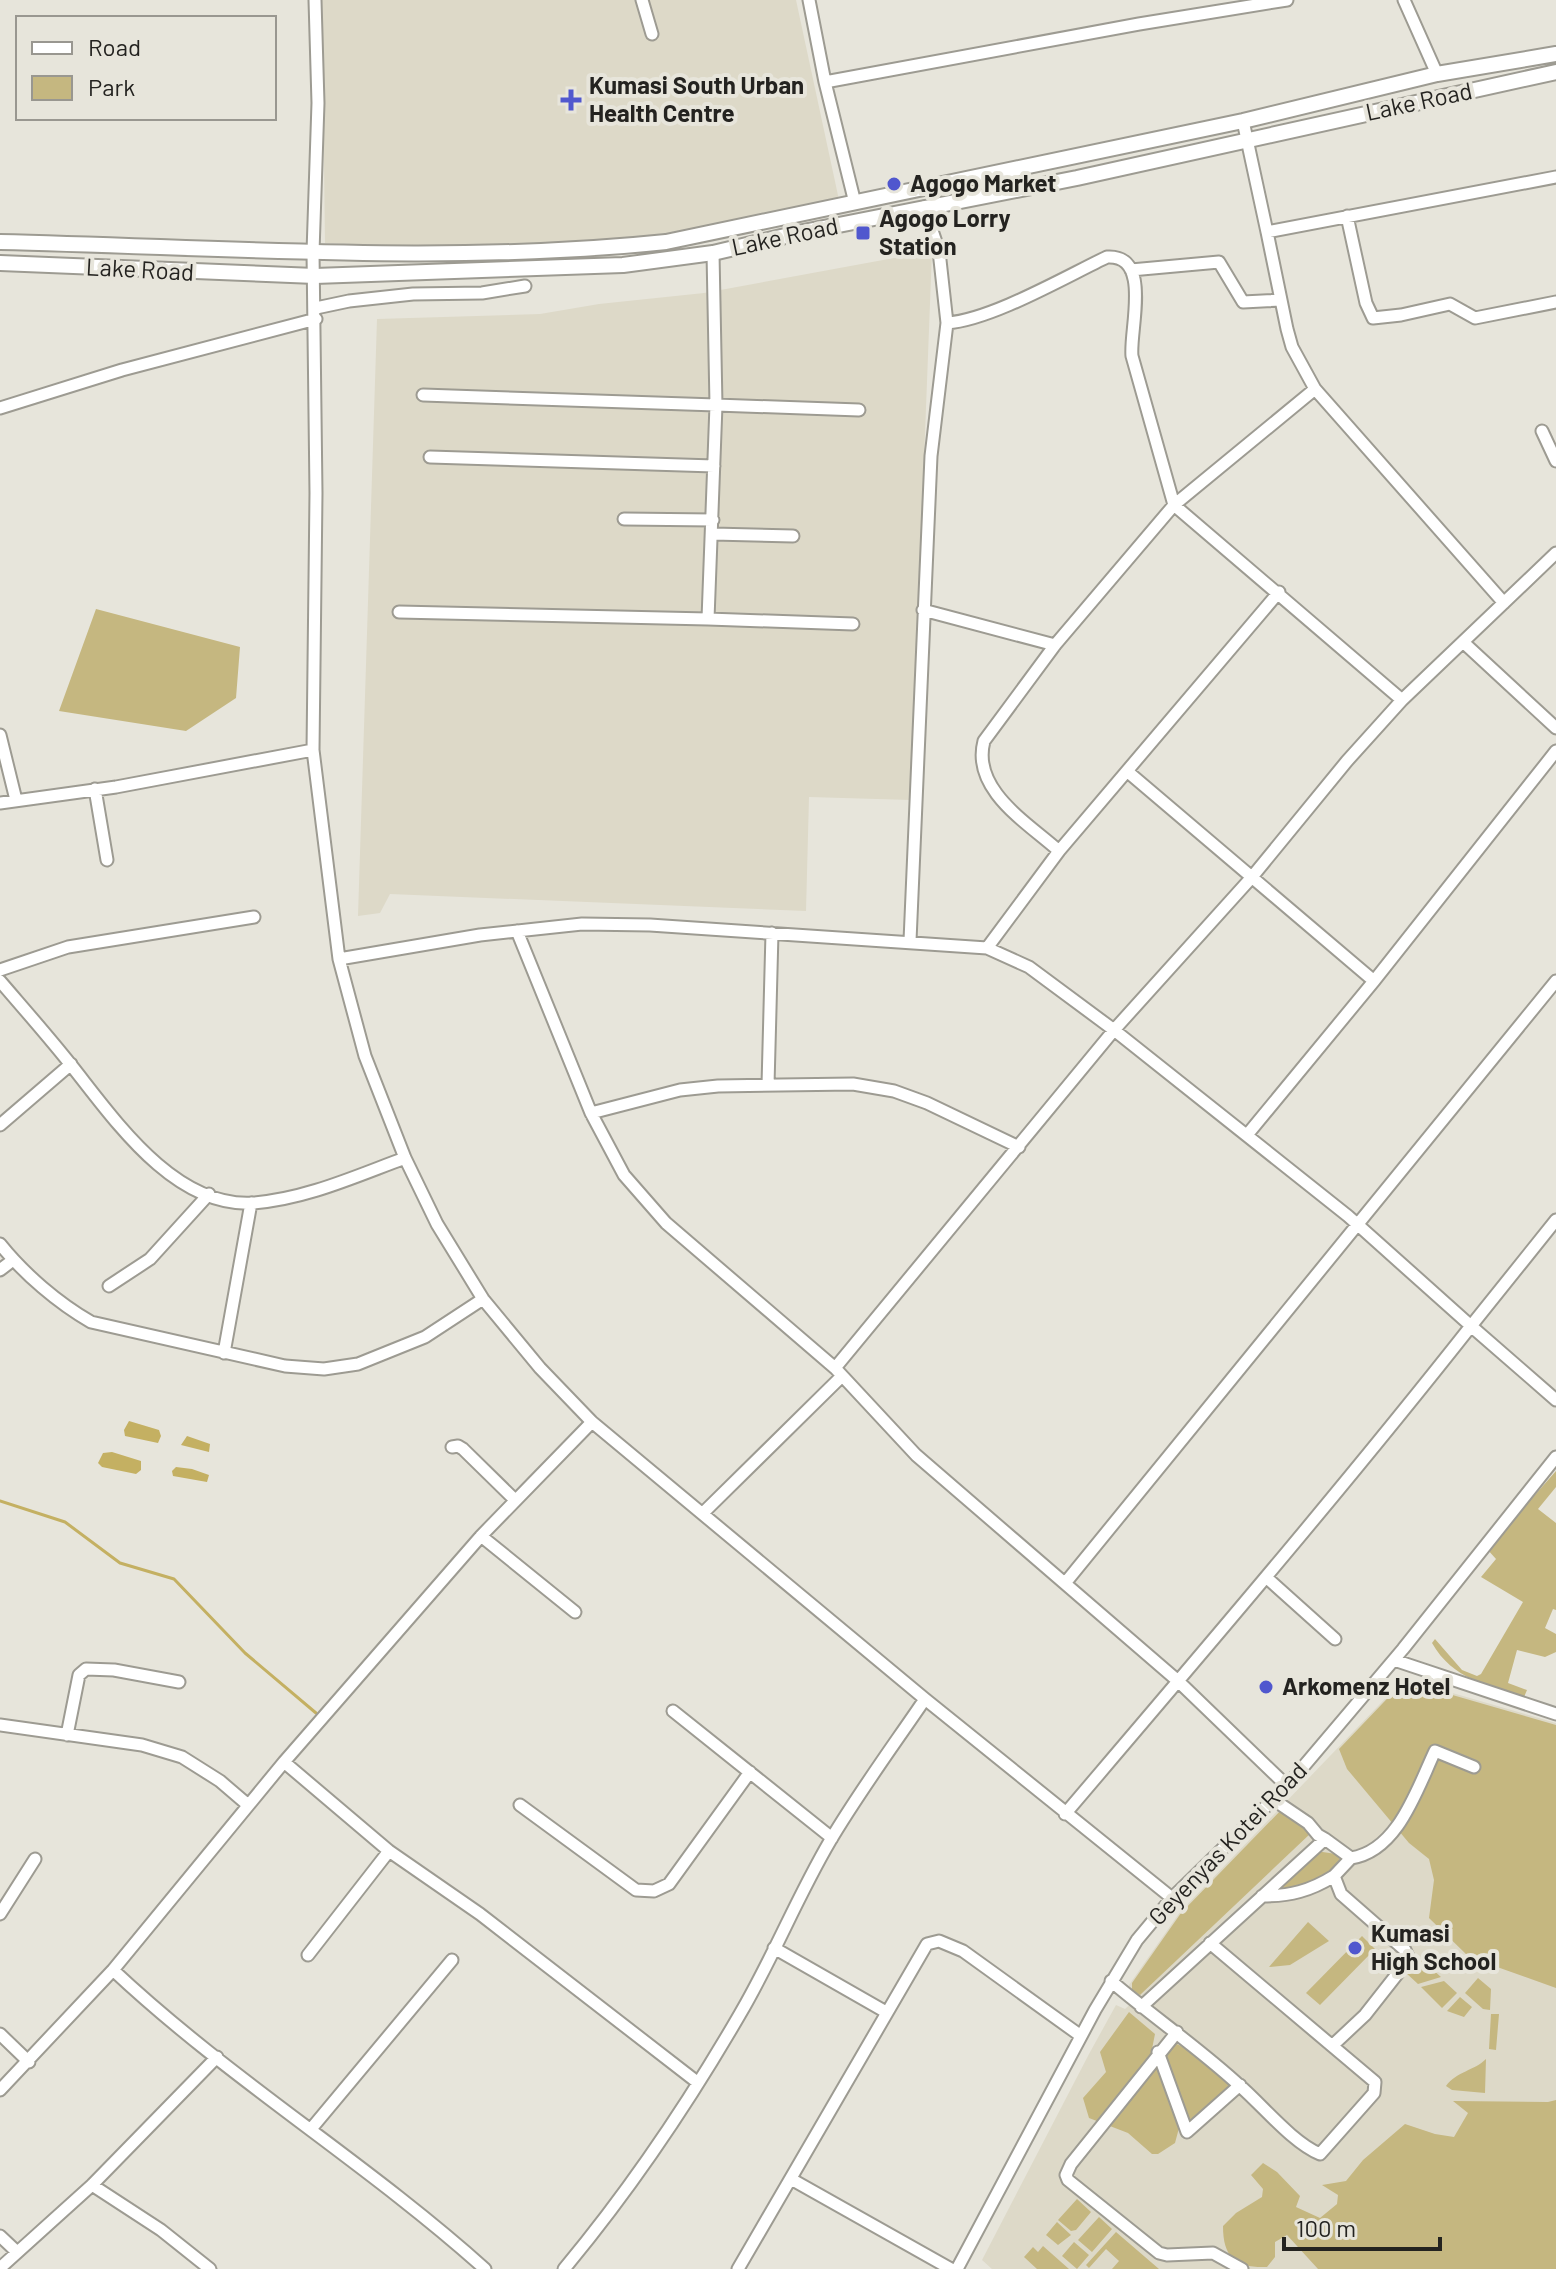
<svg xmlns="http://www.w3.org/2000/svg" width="1556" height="2269" font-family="Barlow,sans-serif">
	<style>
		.built { fill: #ddd9c8 }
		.green { fill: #c5b780 }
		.water { fill: #c4b062 }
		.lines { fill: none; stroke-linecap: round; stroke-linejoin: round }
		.stream { stroke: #c4b062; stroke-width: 3 }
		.minor-casing { stroke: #9d9b92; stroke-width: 15 }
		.major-casing { stroke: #9d9b92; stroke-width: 18 }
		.minor { stroke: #fff; stroke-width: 11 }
		.major { stroke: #fff; stroke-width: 14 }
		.poi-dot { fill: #5057ce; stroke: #e7e5db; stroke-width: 3 }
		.labels { text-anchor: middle; stroke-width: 8; stroke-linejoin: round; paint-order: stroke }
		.poi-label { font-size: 24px; font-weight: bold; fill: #242320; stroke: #e7e5db; text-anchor: start }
		.street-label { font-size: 24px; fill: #242320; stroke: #e7e5db }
	</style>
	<rect width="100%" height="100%" fill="#e7e5db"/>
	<path class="built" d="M322,0h474l43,200 -190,43 -117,8 -207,-8z
		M932,251l-21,549 -102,-3 -3,114 -416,-17 -10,19 -22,3 19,-597 163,-5 59,-10 105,-11z
		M1404,1679l152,44v546h-564l-10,-9 107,-206 27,-49 9,4 13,-12 -8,-7 -1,-5 51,-73z"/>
	<path class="green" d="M96,609l144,38 -4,51 -50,33 -127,-20z
		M1556,1471v16l-18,22 18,14v87l-3,-1 -8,19 11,6v18l-11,5 -28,-7 -9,33 19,7 -3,7c-37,-13 -71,-17 -92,-54l3,-4 27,31 15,6 4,-2 42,-72 -42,-25 15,-18 -9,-10z
		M1404,1681l152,44v263l-87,-31 -40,-39 5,-38 -5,-21 -20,-16 -62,-74 -8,-20z
		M1283,1808l28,25 -171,162 -8,-5v-7l49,-70z
		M1316,1851l20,3 4,5 -20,24 -47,11z
		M1308,1922l21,19 -39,24 -21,2z
		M1362,1936l13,13 -55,56 -14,-12z
		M1420,1958l21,19 -23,7 -13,-12z
		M1478,1978l13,11 -1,21 -7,-1 -18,-16z
		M1444,1981l13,12 -15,15 -21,-21z
		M1460,1997l12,10 -8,10 -17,-6z
		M1129,2012l26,22 -3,15 27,79 -4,15 -17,11h-6l-24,-21 -39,-15 -6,-20 23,-26 -6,-20z
		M1491,2014h8l-3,36 -7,-1z
		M1175,2043l31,16 24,27 -37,34h-6l-23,-68z
		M1486,2059l-1,34 -33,-3 -6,-4c11,-15 28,-15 40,-27z
		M1556,2100v169h-238l-31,-34 -12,7v15l-8,10c-31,1 -44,-9 -44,-41l13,-13 26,-16 1,-8 -12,-14 12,-12 14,9 23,24 -4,11 24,11 17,-14 1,-9 -16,-10 24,-4 17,-21 42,-36 30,10 19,3 14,-24 -15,-12 95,1z
		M1077,2199l14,13 -15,18 -5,1 -13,-11z
		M1099,2217l13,12 -20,23 -14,-12z
		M1057,2222l14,13 -13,10 -12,-10z
		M1116,2232l43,37h-47l7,-8 -13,-12 -17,19 -3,-3z
		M1074,2242l15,13 -12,14 -15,-13z
		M1043,2246l26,23h-32l-13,-12 9,-10 5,5z"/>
	<path class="water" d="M129,1421l30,9 2,6 -3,7 -33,-7 -1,-6z
		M187,1436l23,8 -1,8 -28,-7z
		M112,1452l29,9v9l-5,4 -34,-7 -4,-4 5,-10z
		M176,1467l16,2 17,6 -2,7 -34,-6 -1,-5z"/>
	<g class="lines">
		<path class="stream" d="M0,1501l65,21 55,41 54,16 71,74 71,60"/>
		<defs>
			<path id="minor" d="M315,0l3,103 -5,149 3,241 -3,257 26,209 26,97 40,102 32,66 46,75 57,69 52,54 333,277 247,199
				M642,0l10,34
				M809,0l16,82 30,121
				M1404,0l33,74
				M825,82l314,-58 148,-24
				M1243,121l24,111 289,-55
				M1347,216l19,87 7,15 28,-3 49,-11 25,14 81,-16
				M1267,232l20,97 5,18 23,42 189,214
				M713,253l3,152 143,5
				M1131,270l88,-8 24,40 38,-2
				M316,308l33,-7 64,-7 69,-1 43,-7
				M947,323c44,-3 118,-46 160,-66 46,-3 22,74 25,99l42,149 -119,140 -71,96c-13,49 44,82 75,110l-72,97
				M1315,389l-141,116 228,195
				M423,395l293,10 -8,214 145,5
				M0,408l122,-38 194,-51
				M1542,431l14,30
				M430,457l284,9
				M624,519l89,1
				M713,534l80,2
				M923,610l132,35
				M399,612l309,7
				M1463,642l93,86
				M0,735l16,65
				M1128,772l246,209
				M95,789l12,71
				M0,803l116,-16 197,-37
				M1059,851l220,-259
				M517,931l74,182 33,62 42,48 169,145
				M910,941l21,-485 16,-133 -8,-72 -15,-44
				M339,959l141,-24 102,-11 68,1 337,23 42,19 85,63 138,-153 95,-116 55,-61 154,-147
				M0,970l68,-23 186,-30
				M0,981c24,28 48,55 71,84 43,54 103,143 182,138 53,-4 103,-27 152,-45
				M768,1085l4,-152
				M591,1113l89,-23 38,-4 135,-2 41,7 33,12 92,44
				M0,1125l71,-61
				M1247,1135l127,-154 182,-230
				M1556,1220l-85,106 85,74
				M0,1244c24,30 58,59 91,78l194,44 39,3 34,-5 67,-27 58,-38
				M0,1270l13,-10
				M109,1286l41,-27 59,-65
				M224,1353l27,-150
				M452,1447l6,-1 5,3 52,51
				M703,1513l139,-137
				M481,1536l94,76
				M1267,1578l68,61
				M1066,1582l490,-601
				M1394,1660l162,54
				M673,1711l159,127
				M0,1725l142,20 40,12 38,24 28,24
				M67,1735l12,-60 7,-6 28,1 65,12
				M284,1762l105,89 91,63 217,168
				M520,1805l116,85 18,1 15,-7 81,-112
				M1065,1814c137,-161 275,-322 406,-488l-123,-110 -234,-186 -279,338 81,87 262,226 109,105
				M1325,1839l26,19c47,-7 66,-69 84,-107l39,16
				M1262,1896c28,0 48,-5 72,-20
				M0,1914l35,-55
				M774,1948l112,64
				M308,1955l81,-104
				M113,1970c116,109 254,193 372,299
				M1111,1981c42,36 88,67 129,105 23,20 53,57 80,68l54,-61 1,-11 -165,-139
				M1141,2007l184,-168 -7,-4 -10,-12 -34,-23
				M1177,2032l-106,132 -5,11 2,5 91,73 8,2 46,-2 29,16
				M0,2034l29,28
				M1333,2045l32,-30 44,-56 -4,-9 -64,-56 -7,-18 17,-18
				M1158,2052l29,80 53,-47
				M0,2090l113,-120 171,-208 197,-226 111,-114
				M311,2129l141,-169
				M791,2179l160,90
				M92,2185l69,45 49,39
				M0,2236l17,16
				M0,2268l92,-83 125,-128
				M564,2269c65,-78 125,-167 176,-255 33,-56 57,-117 90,-173 29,-49 63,-95 95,-142
				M738,2269l189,-325 12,-3 24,10 118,85
				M957,2269l138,-259 42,-70 35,-42 115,-112 116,-137 153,-192"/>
			<path id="major" d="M0,242c222,5 445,23 666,0l577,-121 194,-47 119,-20
				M0,263l315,13 308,-11 90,-12 85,-20 279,-55 479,-106"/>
		</defs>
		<use href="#minor" class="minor-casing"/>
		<use href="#major" class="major-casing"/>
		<use href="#minor" class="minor"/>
		<use href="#major" class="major"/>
	</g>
	<g class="poi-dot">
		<path d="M567 88h8v8h8v8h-8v8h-8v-8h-8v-8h8z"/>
		<circle cx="894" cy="184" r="8"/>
		<rect x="855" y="225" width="16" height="16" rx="4"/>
		<circle cx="1266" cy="1687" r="8"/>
		<circle cx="1355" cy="1948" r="8"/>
	</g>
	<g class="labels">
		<g class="poi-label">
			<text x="589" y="94">Kumasi South Urban<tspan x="589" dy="28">Health Centre</tspan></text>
			<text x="910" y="192">Agogo Market</text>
			<text x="879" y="227">Agogo Lorry<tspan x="879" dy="28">Station</tspan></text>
			<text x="1282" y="1695">Arkomenz Hotel</text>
			<text x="1371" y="1942">Kumasi<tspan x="1371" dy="28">High School</tspan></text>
		</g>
		<g class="street-label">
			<text transform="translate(1419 102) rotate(-12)" y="8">Lake Road</text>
			<text transform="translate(785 237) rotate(-12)" y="8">Lake Road</text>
			<text transform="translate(140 270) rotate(3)" y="8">Lake Road</text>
			<text transform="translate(1228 1844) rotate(-46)" y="8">Geyenyas Kotei Road</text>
		</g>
	</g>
	<rect x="16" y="16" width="260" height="104" fill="#e7e5db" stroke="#999790" stroke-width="2"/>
	<rect x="32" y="42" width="40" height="12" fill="#ffffff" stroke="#999790" stroke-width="2"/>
	<text x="88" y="56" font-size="24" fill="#242320">Road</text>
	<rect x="32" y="76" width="40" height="24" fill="#c5b780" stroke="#999790" stroke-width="2"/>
	<text x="88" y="96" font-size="24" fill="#242320">Park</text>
	<path d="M1284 2237v12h156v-12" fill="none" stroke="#242320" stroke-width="4"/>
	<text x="1296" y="2237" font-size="24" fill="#242320" stroke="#e7e5db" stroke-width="6" paint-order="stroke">100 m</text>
</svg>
